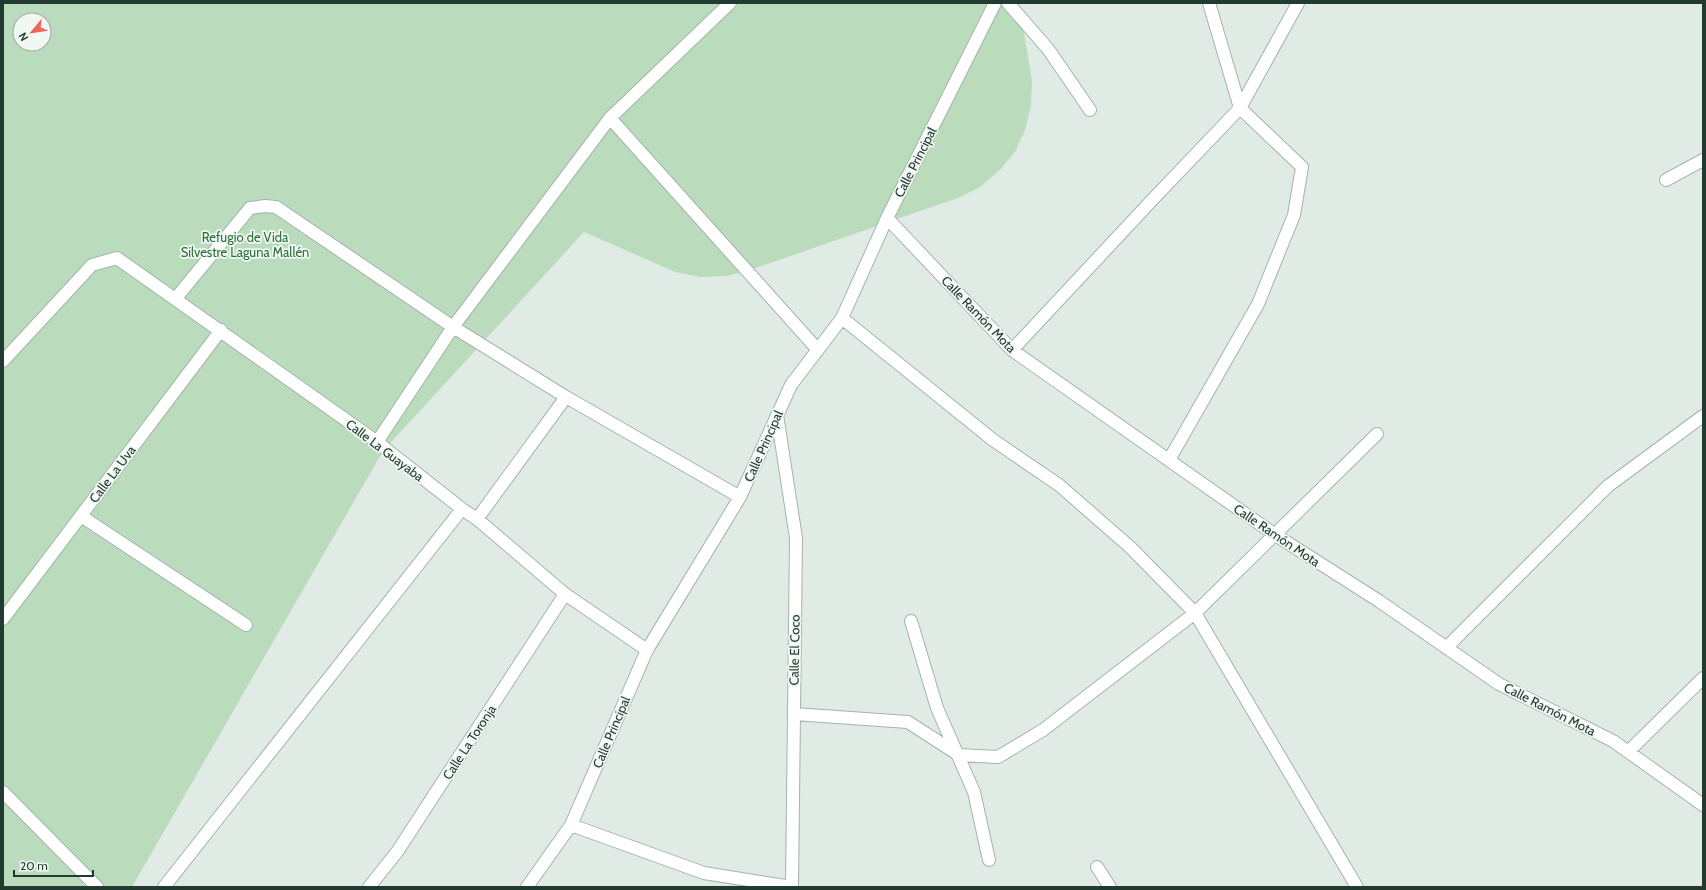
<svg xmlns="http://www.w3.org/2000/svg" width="1706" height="890" font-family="Cabin,sans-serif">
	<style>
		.green { fill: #badcbd; fill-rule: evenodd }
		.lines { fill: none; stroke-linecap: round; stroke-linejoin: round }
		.minor-casing { stroke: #a4b3ab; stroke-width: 14 }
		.minor { stroke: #fff; stroke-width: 12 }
		.labels { text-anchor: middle; stroke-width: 3.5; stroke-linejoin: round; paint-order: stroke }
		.street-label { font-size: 13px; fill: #223b30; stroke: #f1f8f3 }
		.park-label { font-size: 13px; fill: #2d703c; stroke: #f1f8f3 }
	</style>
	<rect width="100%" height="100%" fill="#e1ebe5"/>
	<path class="green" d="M3,3h1016l13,78 -1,24 -6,25 -9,20 -15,19 -21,18 -22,11 -211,73 -20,5 -26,1 -26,-5 -91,-40 -201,219 -251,436h-129zM20,20h24v24h-24z"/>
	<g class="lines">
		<defs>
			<path id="minor" d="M1008,3l40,46 42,61
				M610,118l208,232
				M1666,180l37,-20
				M887,218l125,132 262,184 105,67 120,83 114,57 90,64
				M176,298l74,-90 15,-2 11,1 177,120 113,70 174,100
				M842,318l151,122 66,45 71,62 65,66 162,274
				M1012,350l142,-152 86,-90 58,-105
				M3,361l89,-96 25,-7 260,184 85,67 15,10 88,75 82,56
				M777,415l19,123 -4,349
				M377,442l76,-115 157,-209 120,-115
				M1169,460l89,-156 36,-89 8,-48 -62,-59 -31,-105
				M81,516l165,109
				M477,519l89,-122
				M3,619l218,-289
				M911,621l26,87 37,84 15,68
				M1446,648l162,-162 95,-70
				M794,714l114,8 51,33 39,2 45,-27 152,-117 182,-179
				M1628,752l75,-74
				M3,792l94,95
				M571,825l133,48 88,14
				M1097,867l13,20
				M164,887l298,-378
				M369,887l28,-35 168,-258
				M527,887l44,-62 76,-175 93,-153 51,-112 51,-67 45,-100 108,-215"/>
		</defs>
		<use href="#minor" class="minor-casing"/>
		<use href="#minor" class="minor"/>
	</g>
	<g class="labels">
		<g class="street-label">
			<text transform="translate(915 162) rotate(-63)" y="5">Calle Principal</text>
			<text transform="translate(979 314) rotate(46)" y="5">Calle Ramón Mota</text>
			<text transform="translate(763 446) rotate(-66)" y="5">Calle Principal</text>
			<text transform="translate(385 450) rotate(37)" y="5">Calle La Guayaba</text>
			<text transform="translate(112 474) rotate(-53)" y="5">Calle La Uva</text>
			<text transform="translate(1277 535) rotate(34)" y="5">Calle Ramón Mota</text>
			<text transform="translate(794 650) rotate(-89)" y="5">Calle El Coco</text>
			<text transform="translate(1550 709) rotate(27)" y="5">Calle Ramón Mota</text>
			<text transform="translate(611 732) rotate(-67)" y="5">Calle Principal</text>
			<text transform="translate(469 742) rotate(-57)" y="5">Calle La Toronja</text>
		</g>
		<g class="park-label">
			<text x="245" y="242">Refugio de Vida<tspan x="245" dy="15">Silvestre Laguna Mallén</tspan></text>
		</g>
	</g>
	<rect width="1706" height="890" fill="none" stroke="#223b30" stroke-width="8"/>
	<g transform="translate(32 32) rotate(241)"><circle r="19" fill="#f1f8f3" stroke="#9eaca5"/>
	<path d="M0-3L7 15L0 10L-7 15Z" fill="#ed675d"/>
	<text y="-6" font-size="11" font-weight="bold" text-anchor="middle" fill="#223b30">N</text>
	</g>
	<path d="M14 870v6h79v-6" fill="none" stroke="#223b30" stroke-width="2"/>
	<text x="20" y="870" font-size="12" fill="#223b30" stroke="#f1f8f3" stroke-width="3" paint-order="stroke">20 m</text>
</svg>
